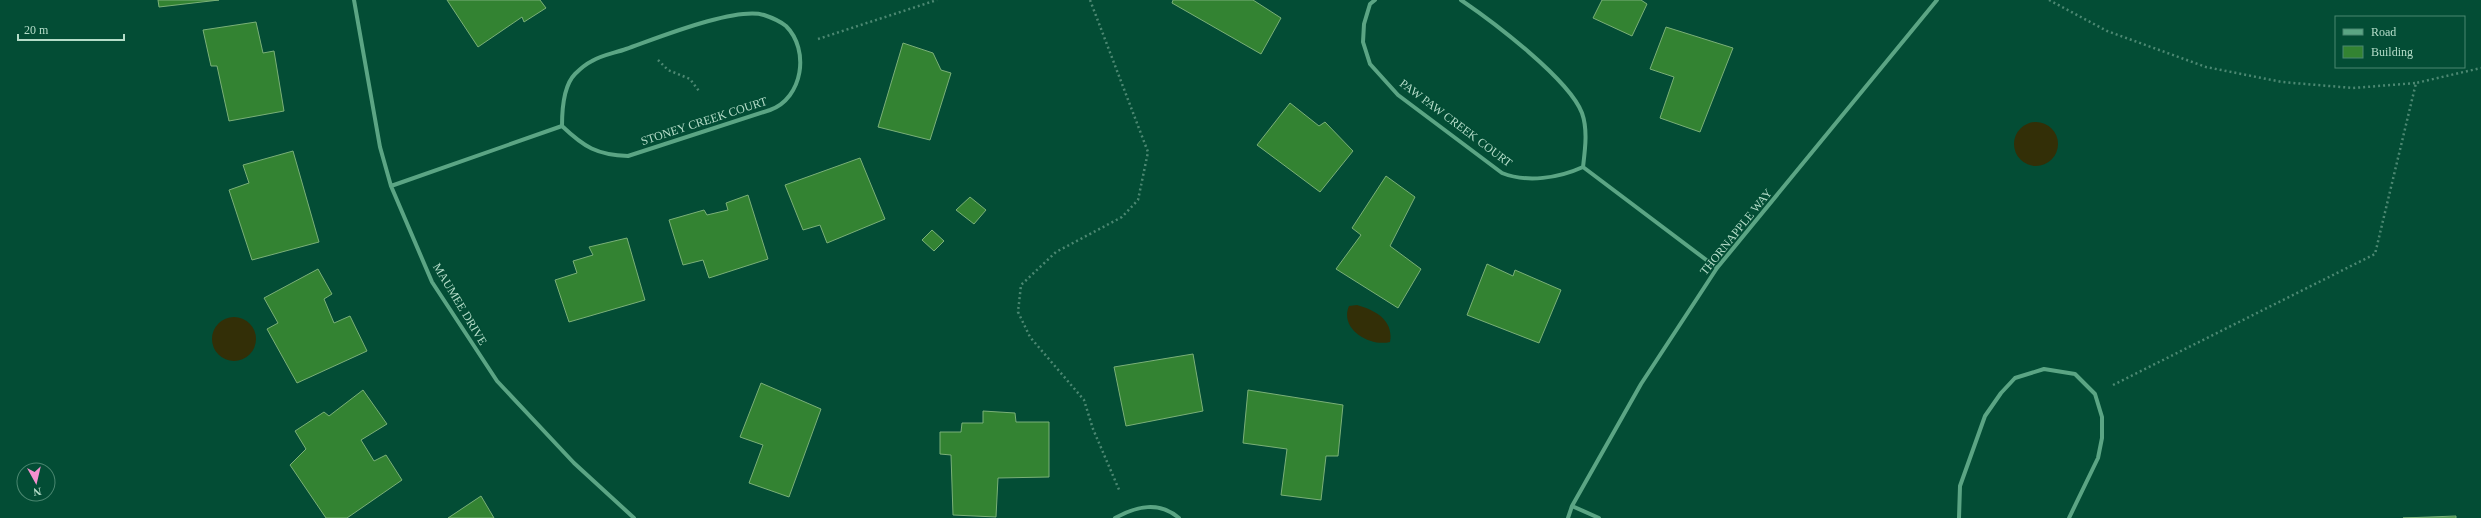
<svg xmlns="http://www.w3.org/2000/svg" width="2481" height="518" font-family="'Times New Roman',serif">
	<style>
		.water { fill: #332f07 }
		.building { fill: #338332; stroke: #7ab078 }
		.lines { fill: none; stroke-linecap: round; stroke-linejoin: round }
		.path { stroke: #4c8872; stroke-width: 2.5; stroke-dasharray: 2 3; stroke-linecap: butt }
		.minor { stroke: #5ba584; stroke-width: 4 }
		.labels { text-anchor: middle; stroke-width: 3; stroke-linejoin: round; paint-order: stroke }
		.street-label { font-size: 12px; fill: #b5ddc9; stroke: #034d35 }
	</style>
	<rect width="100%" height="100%" fill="#034d35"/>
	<path class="water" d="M2014 144a22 22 0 1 1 44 0a22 22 0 1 1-44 0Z
		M1357,305c18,5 37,15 33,37 -20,5 -51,-13 -41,-36z
		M212 339a22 22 0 1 1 44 0a22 22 0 1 1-44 0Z"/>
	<path class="building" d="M158,0h61l-60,7z
		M447,0h93l6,8 -22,14 -2,-5 -44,30z
		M1173,0h80l28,18 -20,36 -89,-51z
		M1602,0h39l6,4 -15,32 -39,-18z
		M256,22l7,31 11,-2 10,60 -55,10 -12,-55h-6l-8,-36z
		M1666,27l67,21 -33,84 -40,-14 14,-41 -24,-8z
		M903,43l30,10 8,17 10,3 -21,67 -52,-13z
		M1290,103l29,23 6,-4 28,29 -33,41 -63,-47z
		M293,151l26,91 -67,18 -23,-70 20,-7 -6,-18z
		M860,158l25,61 -58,24 -7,-18 -17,5 -18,-45z
		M1386,176l29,21 -25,49 31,23 -23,39 -62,-39 25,-34 -9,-7z
		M748,195l20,64 -59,19 -6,-18 -20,5 -14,-45 35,-10 3,5 21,-5 -2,-7z
		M970,197l16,13 -12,14 -18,-14z
		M932,230l12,11 -10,10 -12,-11z
		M627,238l18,62 -76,22 -14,-42 22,-7 -4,-12 20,-6 -4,-8z
		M1487,264l26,12 2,-6 46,20 -22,53 -72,-28z
		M318,269l14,25 -8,5 10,24 16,-7 17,35 -70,32 -30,-54 11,-6 -14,-25z
		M1193,354l10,57 -77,15 -12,-59z
		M761,383l60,26 -32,88 -40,-14 14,-38 -23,-8z
		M363,390l24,34 -26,16 13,21 12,-6 16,25 -55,38h-21l-36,-53 16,-16 -11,-18 29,-19 5,4z
		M1248,390l95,15 -5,51h-12l-5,44 -40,-5 6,-46 -44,-6z
		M983,411l32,2 1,9h33v55l-51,1 -2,39 -43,-2 -2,-60 -11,-1v-22h21l1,-9h21z
		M481,496l13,22h-46z
		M2456,516v2h-53z"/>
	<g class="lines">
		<path class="path" d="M1090,0l58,152 -10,48 -16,17 -66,35 -35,33 -3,27 12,25 54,63 9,29 27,63
			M2049,0l58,31 99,36 76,15 71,6 63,-5
			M818,39l119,-39
			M658,60l10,10 22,9 9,12
			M2113,385l262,-131 41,-171 65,-15"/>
		<path class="minor" d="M354,0l26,147 11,39 41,96 65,99 77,82 60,55
			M1375,0l-5,4 -6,20 -1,18 7,22 28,31 104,78c25,10 57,5 81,-6
			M1461,0c31,21 108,79 121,113 6,17 3,37 1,54
			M1583,167l134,101
			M391,186l171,-60c22,21 35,29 66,30l142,-46c33,-12 40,-60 16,-84 -5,-4 -16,-9 -22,-11 -28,-9 -109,24 -138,34 -11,4 -24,6 -34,12 -6,3 -13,9 -17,13 -12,12 -13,37 -13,52
			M1572,506l27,12
			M1115,518c22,-12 44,-17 64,0
			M1568,518l4,-12 69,-122 76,-116 220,-268
			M1959,518l1,-32 25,-70 16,-23 14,-15 29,-9 31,5 20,20 7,23v21l-4,20 -29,60"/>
	</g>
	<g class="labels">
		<g class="street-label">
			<text transform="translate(704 121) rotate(-18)" y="4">STONEY CREEK COURT</text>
			<text transform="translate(1456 123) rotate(37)" y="4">PAW PAW CREEK COURT</text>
			<text transform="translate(1736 232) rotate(-51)" y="4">THORNAPPLE WAY</text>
			<text transform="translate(460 304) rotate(59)" y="4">MAUMEE DRIVE</text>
		</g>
	</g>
	<rect x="2335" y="16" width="130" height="52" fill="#034d35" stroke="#4a8770"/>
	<rect x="2343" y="29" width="20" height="6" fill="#5ba584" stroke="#4a8770"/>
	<text x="2371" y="36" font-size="12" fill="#b5ddc9">Road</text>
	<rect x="2343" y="46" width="20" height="12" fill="#338332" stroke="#4a8770"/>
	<text x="2371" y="56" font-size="12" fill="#b5ddc9">Building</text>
	<g transform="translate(36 482) rotate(172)"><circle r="19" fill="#034d35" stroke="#4a8770"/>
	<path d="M0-3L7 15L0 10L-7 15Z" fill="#f690cf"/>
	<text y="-6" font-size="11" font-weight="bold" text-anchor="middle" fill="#b5ddc9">N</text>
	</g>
	<path d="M18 34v6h106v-6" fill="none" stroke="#b5ddc9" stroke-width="2"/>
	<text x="24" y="34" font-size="12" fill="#b5ddc9" stroke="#034d35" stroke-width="3" paint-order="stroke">20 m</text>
</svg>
